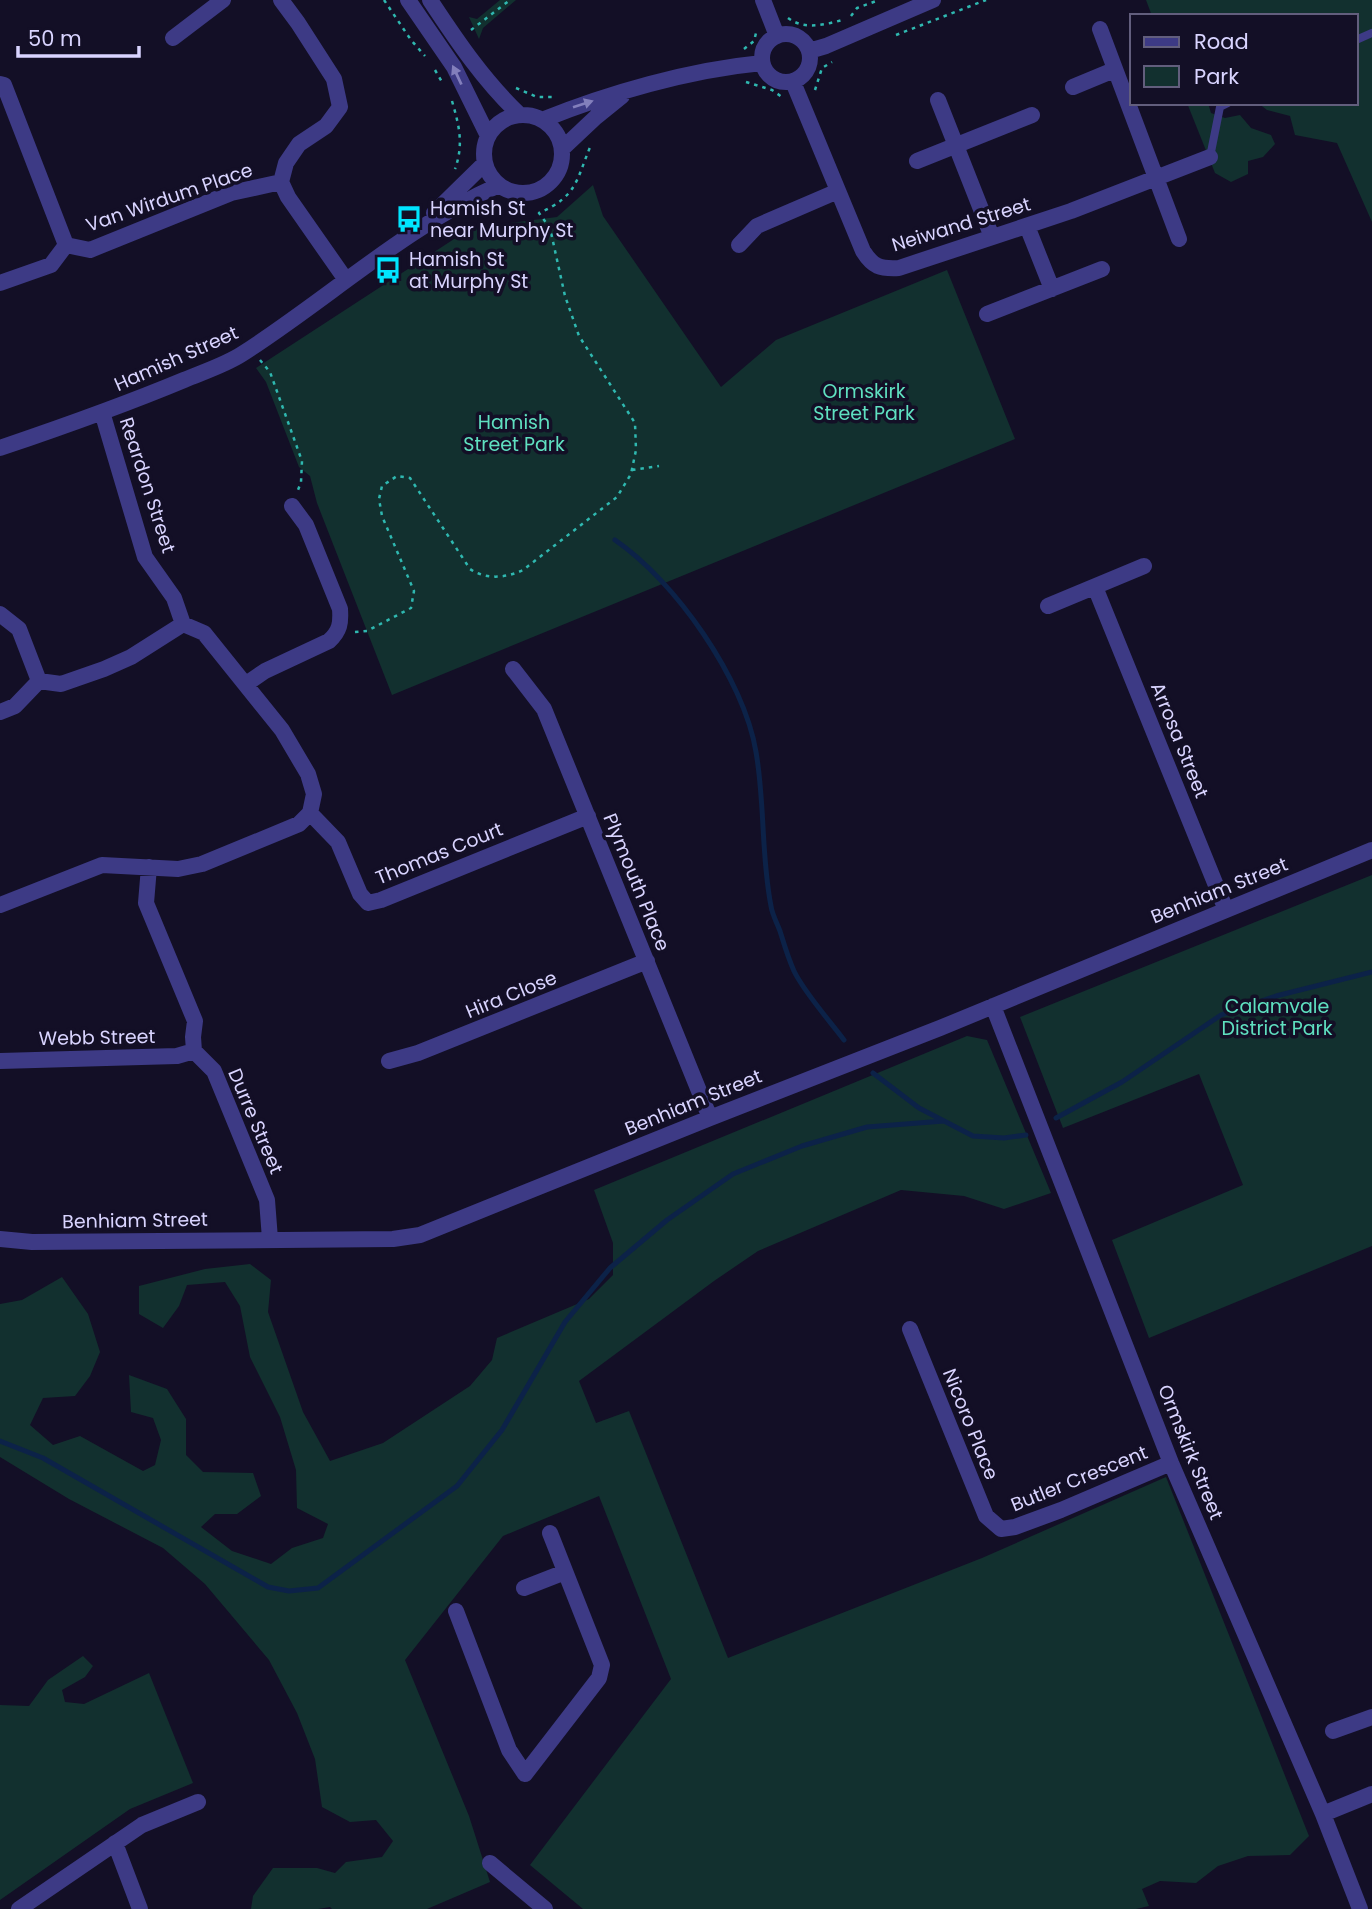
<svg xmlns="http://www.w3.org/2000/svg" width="1372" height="1909" font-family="Poppins,sans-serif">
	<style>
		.green { fill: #12302f }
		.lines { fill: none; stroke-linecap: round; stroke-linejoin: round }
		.stream { stroke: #0c2248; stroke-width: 5 }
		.path { stroke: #2fb8b0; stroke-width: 2.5; stroke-dasharray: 3.5 5; stroke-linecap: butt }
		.lane { stroke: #3d3a85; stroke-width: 8 }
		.street { stroke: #3d3a85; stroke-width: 16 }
		.oneway { fill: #837fbc }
		.labels { text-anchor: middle; stroke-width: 7; stroke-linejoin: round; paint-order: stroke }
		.street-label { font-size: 19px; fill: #d9d4ff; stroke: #130f26 }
		.poi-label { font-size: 19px; fill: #d9d4ff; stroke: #130f26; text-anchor: start }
		.park-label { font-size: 19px; fill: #5fe0c0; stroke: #130f26 }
	</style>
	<rect width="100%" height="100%" fill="#130f26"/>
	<path class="green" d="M500,0h16l-33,28 -4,11 -10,-22 8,2z
		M1146,0h226v222l-35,-79 -42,-8 -5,-19 -23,-6 -9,-7h98v-87h-204z
		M1187,103h21l3,10 14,5 15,-3 11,13 20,7 4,9 -12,13 -15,4v13l-17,8 -16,-9z
		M593,185l10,31 118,171 55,-47 171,-70 68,169 -623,256 -75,-192 -7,-27 -11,-9 -33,-85 -10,-14 215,-140 86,-11z
		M1372,875v371l-223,92 -37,-98 131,-55 -44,-111 -136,54 -43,-111z
		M967,1036l20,4 64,153 -47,16 -40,-13 -63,-6 -143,61 -44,30 -135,100 17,42 33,-12 99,247 254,-100 184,-81 143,359 -19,19 -42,1 -30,10 -22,17 -36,-2 -18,8 7,17 -13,3h-553l-53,-44 141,-186 -72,-183 -96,40 -98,124 64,156 21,66 -63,27h-95l-2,-2 -12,2h-67l2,-13 20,-28h44l18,5 11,-11 36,-5 11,-16 -17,-21 -26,2 -28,-15 -7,-48 -18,-46 -28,-53 -64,-76 -42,-36 -94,-49 -69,-42v-153l22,-4 40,-23 26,37 12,38 -10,24 -15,20 -32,2 -13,27 23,20 27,-9 63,35 12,-6 6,-25 -8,-22 -22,-6 -2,-37 38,14 19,30v36l17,17 50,1 8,23 -24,18h-22l-14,13 31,24 39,13 21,-16 31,-10 5,-14 -31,-16 -1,-38 -16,-53 -30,-60 -10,-51 -15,-24 -38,3 -8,21 -16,22 -24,-14v-28l66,-17 45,-5 21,16 -3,32 35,100 27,49 53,-18 87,-57 22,-26 5,-22 92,-39 24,-24v-32l-19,-53z
		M83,1656l10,10 -8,11 -23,13 3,12 19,2 65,-31 44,110 -63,26 -130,91v-195l29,1 19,-26z"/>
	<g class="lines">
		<path class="stream" d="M615,540c60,41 129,139 141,212 9,51 5,104 15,154 1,8 6,17 9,25 4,13 8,27 14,40 10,21 35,49 50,69
			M873,1073l46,35 54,28 31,2 22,-3
			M1056,1118l66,-36 99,-67 55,-19 96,-24
			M0,1441l43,17 225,129 21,4 29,-3 139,-102 45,-56 63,-108 45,-54 57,-48 66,-46 69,-28 65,-19 77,-6"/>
		<path class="path" d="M384,0l27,40 14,16
			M851,16l6,-8 22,-8
			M788,18c16,12 36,7 54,2
			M471,30l39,-30
			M896,35l90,-35
			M744,49l10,-8 3,-12
			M435,70l7,12
			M746,82l26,8 10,7
			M516,88l21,9h16
			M815,90l7,-22 10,-6
			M452,101c7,24 12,43 3,68
			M260,360l10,12 32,89 -1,21 -3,8
			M632,470l27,-4
			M355,632l12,-1 44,-23 3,-17 -32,-75 -3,-17 3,-13 15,-10 13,2 60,91c16,11 36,9 53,1l94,-73 14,-23 5,-24 -1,-27 -56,-87 -14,-40 -15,-68 -11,-15c39,-17 37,-33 52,-68"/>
		<path class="lane" d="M1356,40l16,-7
			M1210,157l10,-50 8,-4"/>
		<path class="street" d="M281,0l17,23 36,56 6,28 -14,19 -27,18 -13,19 -5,19 7,15 58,83
			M408,0l46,67 34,69
			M430,0c27,41 54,81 90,115
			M763,0l14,36
			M1100,29l79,210
			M762 58a24 24 0 1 1 48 0a24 24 0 1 1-48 0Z
			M173,38l50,-38
			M809,51l17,-5 107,-46
			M793,82l70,169c10,16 17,18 36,17l172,-57 139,-54
			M0,84l4,1 62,160
			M1073,87l41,-17
			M938,100l54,137
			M484 154a39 39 0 1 1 78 0a39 39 0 1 1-78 0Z
			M542,120c67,-27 147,-50 220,-57
			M562,149l34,-32 26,-21
			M917,161l115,-46
			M434,213l51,-50
			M1027,226l25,63
			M739,245l18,-19 81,-35
			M0,283l51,-18 15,-20 24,5 141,-57 50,-11
			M987,314l115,-45
			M0,448c62,-21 124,-43 184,-68 19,-8 41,-15 58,-26 86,-55 163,-127 257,-169
			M1095,587l131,323
			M1048,606l96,-40
			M0,614l19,15 20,52
			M513,669l31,40 166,409
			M246,684l19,-13 64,-30c11,-10 12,-18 11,-32l-34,-84 -14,-19
			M0,712l15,-6 24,-25 22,3 43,-15 27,-12 52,-33
			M310,813l28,29 22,52 8,9 13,-3 207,-84
			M149,867l-3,36 49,118 -2,16 1,14 20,20 53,129 3,39
			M0,905l102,-40 76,4 24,-5 97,-40 11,-11 4,-19 -6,-20 -26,-44 -78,-97 -21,-9 -9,-26 -29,-41 -43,-145
			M993,1006l178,457 152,351 37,95
			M0,1061l177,-5 17,-5
			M389,1061l29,-8 229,-92
			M0,1239l32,3 361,-3 27,-4 290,-117 230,-90 432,-178
			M910,1329l76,187 15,13 14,-2 46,-17 110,-47
			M524,1588l41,-16
			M456,1611l53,139 16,24 74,-96 3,-13 -52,-132
			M1333,1731l39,-14
			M1323,1814l49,-20
			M115,1843l25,66
			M490,1863l55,46
			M19,1909l123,-84 56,-23"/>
	</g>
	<defs><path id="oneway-solid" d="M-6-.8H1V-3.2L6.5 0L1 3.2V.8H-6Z" transform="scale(1.75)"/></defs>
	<g class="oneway">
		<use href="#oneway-solid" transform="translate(457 75) rotate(-115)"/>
		<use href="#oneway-solid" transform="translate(583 104) rotate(-18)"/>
	</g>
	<defs>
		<symbol id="bus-bare" viewBox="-9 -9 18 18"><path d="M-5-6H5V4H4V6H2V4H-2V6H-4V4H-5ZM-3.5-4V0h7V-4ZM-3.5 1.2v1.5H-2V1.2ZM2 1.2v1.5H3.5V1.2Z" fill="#00e5ff" stroke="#130f26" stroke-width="2.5" paint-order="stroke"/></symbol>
	</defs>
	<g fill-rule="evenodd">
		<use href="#bus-bare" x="390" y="200" width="38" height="38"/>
		<use href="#bus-bare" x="369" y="251" width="38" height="38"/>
	</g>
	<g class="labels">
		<g class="street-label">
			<text transform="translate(169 197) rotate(-19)" y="7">Van Wirdum Place</text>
			<text transform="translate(961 224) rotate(-17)" y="7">Neiwand Street</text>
			<text transform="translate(176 358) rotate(-24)" y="7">Hamish Street</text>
			<text transform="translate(148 485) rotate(72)" y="7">Reardon Street</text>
			<text transform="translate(1180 740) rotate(68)" y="7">Arrosa Street</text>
			<text transform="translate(439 853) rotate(-22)" y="7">Thomas Court</text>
			<text transform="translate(637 882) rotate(68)" y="7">Plymouth Place</text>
			<text transform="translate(1219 890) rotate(-22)" y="7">Benhiam Street</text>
			<text transform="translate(511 994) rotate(-22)" y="7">Hira Close</text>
			<text transform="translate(97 1037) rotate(-1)" y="7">Webb Street</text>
			<text transform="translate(693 1102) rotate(-22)" y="7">Benhiam Street</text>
			<text transform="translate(256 1121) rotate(67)" y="7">Durre Street</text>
			<text transform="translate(135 1220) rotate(-1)" y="7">Benhiam Street</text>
			<text transform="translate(971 1424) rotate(68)" y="7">Nicoro Place</text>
			<text transform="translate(1191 1452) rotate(68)" y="7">Ormskirk Street</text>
			<text transform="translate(1079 1478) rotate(-22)" y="7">Butler Crescent</text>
		</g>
		<g class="poi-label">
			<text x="430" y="215">Hamish St<tspan x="430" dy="22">near Murphy St</tspan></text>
			<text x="409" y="266">Hamish St<tspan x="409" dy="22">at Murphy St</tspan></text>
		</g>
		<g class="park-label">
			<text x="864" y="398">Ormskirk<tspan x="864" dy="22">Street Park</tspan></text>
			<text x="514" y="429">Hamish<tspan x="514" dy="22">Street Park</tspan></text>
			<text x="1277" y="1013">Calamvale<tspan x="1277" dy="22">District Park</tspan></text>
		</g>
	</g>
	<rect x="1130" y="14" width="228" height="91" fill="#130f26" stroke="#625e7d" stroke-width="2"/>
	<rect x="1144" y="37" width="35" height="10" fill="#3d3a85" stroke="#625e7d" stroke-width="2"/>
	<text x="1194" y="49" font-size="21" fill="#d9d4ff">Road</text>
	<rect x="1144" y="66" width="35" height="21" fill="#12302f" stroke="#625e7d" stroke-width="2"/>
	<text x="1194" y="84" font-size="21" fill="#d9d4ff">Park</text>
	<path d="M18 46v10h121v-10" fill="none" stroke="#d9d4ff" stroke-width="3.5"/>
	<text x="28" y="46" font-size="21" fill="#d9d4ff" stroke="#130f26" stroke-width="5" paint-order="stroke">50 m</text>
</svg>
